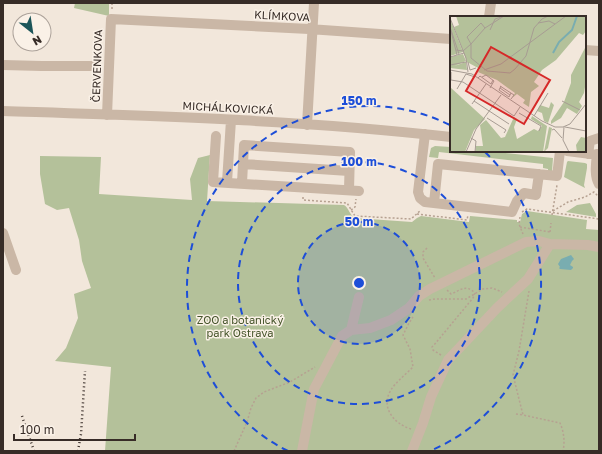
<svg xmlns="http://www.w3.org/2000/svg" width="602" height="454" font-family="'Golos Text',sans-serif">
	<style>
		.green { fill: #b4c19a }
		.water { fill: #79adb0 }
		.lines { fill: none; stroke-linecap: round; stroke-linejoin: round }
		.path { stroke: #b6a191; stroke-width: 1.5; stroke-dasharray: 2 2; stroke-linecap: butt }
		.minor { stroke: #cab7a6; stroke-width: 10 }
		.rail { stroke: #372c27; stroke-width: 2.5; stroke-dasharray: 1 3; stroke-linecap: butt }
		.ring { fill: none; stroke: #1d4ed8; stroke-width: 2; stroke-dasharray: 7 5 }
		.labels { text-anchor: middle; stroke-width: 3; stroke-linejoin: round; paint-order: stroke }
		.street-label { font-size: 11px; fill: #372c27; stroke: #faf1e7 }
		.park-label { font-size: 11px; fill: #46552b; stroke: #faf1e7 }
		.inset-river { fill: none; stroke: #79adb0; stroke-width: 2 }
		.inset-road { fill: none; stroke: #a79c93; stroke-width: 1 }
		.view { fill: #d62828; fill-opacity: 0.15; stroke: #d62828; stroke-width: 2 }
		.inset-edge { fill: none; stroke: #372c27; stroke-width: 2 }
		.centre { fill: #1d4ed8; stroke: #faf1e7; stroke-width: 2 }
		.ring-label { font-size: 12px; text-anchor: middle; font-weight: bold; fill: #1d4ed8; stroke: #faf1e7; stroke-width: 3; stroke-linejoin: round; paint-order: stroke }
	</style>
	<rect width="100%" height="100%" fill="#f2e7db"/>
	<path class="green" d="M75,3h34v13l-35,-8z
		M435,146l16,1v4h36l66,7 -1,13 -4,1v-3l-5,-1v-4l-104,-12 -1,6 -9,-1 2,-9z
		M210,155l-3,46 137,4c5,3 6,11 11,13l57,4 5,-4 4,-2 48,6 1,-6 47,4v2h3l2,-8 5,-3 60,9 -1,9 13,1v221h-494l6,-84 -56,-6 11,-13 12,-30 -4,-24 17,-6 -9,-27 -3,-21 -10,-32 -12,2 -12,-6 -5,-30v-18l61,1 -2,37 93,6 -2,-21 8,-21z
		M568,161l17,2 2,1v4l-3,17 1,3 -21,-11 3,-15z
		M590,203l6,11v3l-30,-5 11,-7z"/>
	<path class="water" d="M571,255l3,4 -2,2 -2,4 3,2v1l-2,2 -11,-1 -1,-1 1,-1 -2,-3 3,-5z"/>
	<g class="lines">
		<path class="path" d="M112,9v-6
			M303,197v3l44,3 8,13 56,3 10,-9
			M351,210l4,-3 1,-8
			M553,211l15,-9 17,-5 9,-5 5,5
			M522,212l5,-3 72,10
			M417,214l50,6 1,-5
			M552,215l5,-30
			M520,217l-1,7 4,10
			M520,227l30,5
			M550,232l1,-9
			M427,248l-4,4v6l12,20
			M529,291l-10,60 -6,24 10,40 37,8c4,9 5,19 3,28
			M429,300l6,-1h31l17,-10 9,-1 10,4
			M441,355l-8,-5 -1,-3 2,-2 39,-47 2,-5c-9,-9 -14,-3 -24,1l-4,-4
			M516,414l7,1
			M411,429c-17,-5 -31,-22 -20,-39 4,-7 15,-16 22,-23l-3,-18 -7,-14 6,-12 4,-6
			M234,451l13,-29 4,-14 5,-10 8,-6 26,-10 25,-15
			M549,451h7"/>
		<path class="minor" d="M489,17l2,-14
			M585,50l14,1
			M3,65l39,1h51
			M3,111c149,5 299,9 448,26
			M107,115l4,-96 198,10 142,10
			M307,125l7,-122
			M425,134l-7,58 2,6 5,4 87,10 5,-11 7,-8 12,2 3,-21
			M216,136l-3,46 146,9
			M567,151l32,4
			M588,154l2,-13 9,-3
			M597,154c-1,10 -3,22 2,30
			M243,164l106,7
			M227,182l4,-62
			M242,183l2,-38 106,7 -1,38
			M434,203l4,-39 119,12 3,-25
			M3,233l13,37
			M351,330l8,-33
			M302,451l12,-62 28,-53 9,-6 19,-2 21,-8 18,-12 10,-12 11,-7 96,-47 13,-1 11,3 38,1 11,2
			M412,451l11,-28 8,-26 17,-37 49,-52 31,-29 22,-35"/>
		<path class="rail" d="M22,416l12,35
			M78,451l3,-17 4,-63"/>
	</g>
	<circle cx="359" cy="283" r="61" fill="#1d4ed8" fill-opacity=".12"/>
	<g class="ring">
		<circle cx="359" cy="283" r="61"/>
		<circle cx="359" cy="283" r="121"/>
		<path d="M288 451A182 182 0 1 1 450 125M485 152A182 182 0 0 1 430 451"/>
	</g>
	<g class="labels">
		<g class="street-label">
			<text transform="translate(282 16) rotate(3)" y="4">KLÍMKOVA</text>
			<text transform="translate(97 66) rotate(-88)" y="4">ČERVENKOVA</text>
			<text transform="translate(228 108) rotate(3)" y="4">MICHÁLKOVICKÁ</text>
		</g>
		<g class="park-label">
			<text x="240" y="324">ZOO a botanický<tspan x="240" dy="13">park Ostrava</tspan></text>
		</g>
	</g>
	<g transform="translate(450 16)">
		<rect width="136" height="136" fill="#f2e7db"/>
		<path d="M6,0h130v15l-3,4 -4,-2 -23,27 -14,10 -8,12 5,4 -8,6 -2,15 -6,-4 2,-3 -8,-6 -5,4 3,-5 -18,-13 -19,-8 2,-3 -13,-7 -13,-35 5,-2zM0,3l13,33 -13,4zM136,30v35l-2,12 -5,9 3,4 -5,8 -10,-6 -6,10 -10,6v-3l13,-19 7,-19v-8zM13,38l3,7 -12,5 12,-4 1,8 -17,-2v-11zM0,71l35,32 -11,11 -9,22h-15zM101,86l3,3 -6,18 -4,-2 -2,-8 -5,-2 3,-6 9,3zM82,100l15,10 -4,26h-68l1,-6h7l-3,-21 6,-5 15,18 4,-1 9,-20 3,2 -3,8 3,12 17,-10 4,2 4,-5 -11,-7zM99,111l3,1 -4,20 -4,4zM131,121l5,1v14h-9l-1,-7z" fill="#b4c19a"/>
		<path class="inset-river" d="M103,37l6,-11 13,-12 5,-14"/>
		<path class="inset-road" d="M54,0l-19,12 -14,16v14l16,13 23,2 5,-4 11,-13 8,-28 8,-9 6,-3M0,2l16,40 2,14M88,7l11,-2 6,3M0,11l9,27M40,14l5,-11 6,-2M1,15l6,24M6,34l7,1 8,-7 -4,-7 14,-14 4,5M0,41l14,-4M18,46l2,8 6,-2M0,49l16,-3M0,54l22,4 70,47 13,6h8l7,-3 16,-20M34,54l17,-6 65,-48M1,56v8l12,2 51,34 6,-9M32,61l4,-2 8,6 -4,7M28,62l2,-2 11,8 2,-4M50,70l14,9 -3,4M51,70l-2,4 10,7 2,-4M50,72l10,7M7,73l9,-15 9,3M24,85l35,23M112,85l18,9M22,88l14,-20M69,97l22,13 -2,5M84,100l14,-23M37,102l19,12 -2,3M114,111l-1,13 6,12M115,111l21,4M102,114l2,-1 8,9M21,122l5,3 -1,11M16,136l10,-23 25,-34"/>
		<path class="view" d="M41,31l59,33 -26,44 -58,-33z"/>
		<rect width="136" height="136" class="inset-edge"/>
	</g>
	<circle cx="359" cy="283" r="6" class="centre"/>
	<g class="ring-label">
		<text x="359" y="105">150 m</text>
		<text x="359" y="166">100 m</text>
		<text x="359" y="226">50 m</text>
	</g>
	<rect width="602" height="454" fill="none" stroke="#372c27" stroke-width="8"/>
	<g transform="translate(32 32) rotate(150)"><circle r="19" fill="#faf1e7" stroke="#aca29a"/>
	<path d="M0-3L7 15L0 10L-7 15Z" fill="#1c5559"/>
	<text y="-6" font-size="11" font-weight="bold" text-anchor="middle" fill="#372c27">N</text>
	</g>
	<path d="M14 434v6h121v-6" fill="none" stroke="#372c27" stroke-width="2"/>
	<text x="20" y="434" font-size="12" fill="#372c27" stroke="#faf1e7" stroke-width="3" paint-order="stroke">100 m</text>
</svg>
